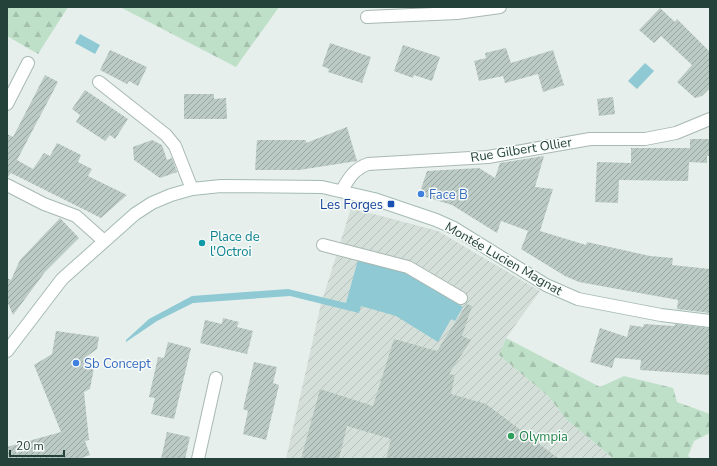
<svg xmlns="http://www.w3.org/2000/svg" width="717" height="466" font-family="'Nunito Sans',sans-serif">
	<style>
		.industrial { fill: url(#industrial-furrows) }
		.forest { fill: url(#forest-firs) }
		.water { fill: #8ec9d4 }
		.building { fill: url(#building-hatch) }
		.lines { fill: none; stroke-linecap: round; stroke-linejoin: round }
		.street-casing { stroke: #a8b8b2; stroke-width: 14 }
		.secondary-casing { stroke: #a4bbb3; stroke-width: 14 }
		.street { stroke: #fff; stroke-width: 12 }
		.secondary { stroke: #fff; stroke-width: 12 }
		.shop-dot { fill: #3f7fe0; stroke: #f7fbf9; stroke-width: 1.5 }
		.transit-dot { fill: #1a4fb4; stroke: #f7fbf9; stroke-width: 1.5 }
		.culture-dot { fill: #0f9aa8; stroke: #f7fbf9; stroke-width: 1.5 }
		.leisure-dot { fill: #2e9e5b; stroke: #f7fbf9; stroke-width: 1.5 }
		.labels { text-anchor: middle; stroke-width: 3; stroke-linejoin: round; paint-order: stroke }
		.street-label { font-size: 13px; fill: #24423a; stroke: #f7fbf9 }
		.shop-label { font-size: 13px; fill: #366cbe; stroke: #f7fbf9; text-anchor: start }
		.transit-label { font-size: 13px; fill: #164399; stroke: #f7fbf9; text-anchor: end }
		.culture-label { font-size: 13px; fill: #0d838f; stroke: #f7fbf9; text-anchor: start }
		.leisure-label { font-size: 13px; fill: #27864d; stroke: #f7fbf9; text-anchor: start }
	</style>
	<defs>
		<pattern id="industrial-furrows" width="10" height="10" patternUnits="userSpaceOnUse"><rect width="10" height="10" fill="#d4dfda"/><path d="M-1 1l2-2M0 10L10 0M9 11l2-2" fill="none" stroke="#b6c1bc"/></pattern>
		<pattern id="forest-firs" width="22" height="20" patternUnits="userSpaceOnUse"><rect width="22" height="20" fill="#bfe0c8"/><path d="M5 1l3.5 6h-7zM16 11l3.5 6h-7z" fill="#a4c1ad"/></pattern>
		<pattern id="building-hatch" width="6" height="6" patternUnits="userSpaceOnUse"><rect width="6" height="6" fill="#bbcac4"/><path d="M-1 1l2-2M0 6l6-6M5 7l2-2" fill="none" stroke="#98a6a0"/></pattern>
	</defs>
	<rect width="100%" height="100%" fill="#e6efeb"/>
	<path class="industrial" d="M351,208l87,23 102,60 -34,47 -7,17 49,41 19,24 47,39h-328l35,-155z"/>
	<path class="forest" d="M7,7h61l-30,47 -31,-18z
		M120,7h159l-43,60z
		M506,338l94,49 24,-11 49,12 4,14 33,12v19l-16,8 -6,15 4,3h-78l-47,-39 -19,-24 -49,-41z"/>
	<path class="water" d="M80,34l20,11 -5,9 -20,-11z
		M645,63l9,8 -17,18 -9,-8z
		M358,260l56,15 49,32 -8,14 -4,-2 -13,23 -42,-26 -35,-10 -2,7 -69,-17 -97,7 -36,18 -31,21v-2l23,-21 43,-23 96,-7 58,14z"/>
	<path class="building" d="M660,8l15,14 2,-3 33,33v36l-8,8 -7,2 -18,-16 15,-17 -31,-29 -7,7 -15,-13z
		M330,43l41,14 -9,26 -34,-11 1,-3 -7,-3z
		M403,45l37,12 -8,24 -18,-6 -1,3 -19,-7z
		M506,48l5,15 42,-13 11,35 -21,7 -5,-18 -33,9 -2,-7 -24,5 -5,-20 12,-3 -1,-5z
		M110,50l37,17 -9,19 -9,-5 -2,3 -27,-14z
		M45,75l13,7 -41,78 16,9 11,-16 6,3 7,-13 24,12 -3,7 14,7 -4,7 39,19 -26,23 -90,-45 -4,5v-44l6,3z
		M85,90l43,29 -13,20 -5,-4 -5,6 -29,-19 4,-7 -8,-6z
		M184,94h30v5l12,-1 1,21h-43z
		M613,97l2,17 -16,2 -2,-17z
		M347,127l10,34 -58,9h-44l2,-30h49v3z
		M690,139h20v17h-3v7l-18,-1 -1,19 -69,-1 -1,23 -23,-1 2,-40 34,1v-15h59z
		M152,140l10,5 5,15 5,-2 5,14 -17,6 -26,-18 -1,-13z
		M544,156l-9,31 18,2 -13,42 46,14 1,-3 63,14 23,2 -1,7 38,4v44l-33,-4 1,-9 -99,-18 -14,-6 -44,-27 7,-18 -27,-10 -4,12 -45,-28 -33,-10 8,-24 52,-3 16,10 5,-15z
		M60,218l19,20 -34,34 -32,43 -6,-14v-23l4,2 9,-20z
		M467,304l5,2 -10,30 9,4 -22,34 6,1 -4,19 35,10 73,55h-173l5,-20 -44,-13 -8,33h-38l19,-70 53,17 21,-67 43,12z
		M223,318l16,4 -2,5 16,4 -6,23 -47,-11 5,-23 17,4z
		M644,324l30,2 1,-2 35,4v47l-70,-5 1,-10 -26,-2 -3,10 -22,-6 10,-34 27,9 3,-12 13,2z
		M56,331l43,6 -2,12 -11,8 8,11 -4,21 -6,3 5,48 -4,1 5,14 -12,4h-71v-12l54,-15 -27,-67 18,-11z
		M168,342l23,6 -17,71 -23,-5 4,-16 -6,-1 9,-40 6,1z
		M254,362l23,5 -4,16 6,2 -13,55 -23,-6 5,-23 -5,-2z
		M167,432l23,5 -5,22h-24z"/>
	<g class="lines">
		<defs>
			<path id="street" d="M367,17l90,-4 43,-6
				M99,82l67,53 9,11 17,43
				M7,104l21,-41
				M7,185l37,19 32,12 28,25
				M342,190c7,-12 12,-21 26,-26l120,-7 102,-18h55l31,-6 34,-14
				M323,245l85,22 53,31
				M198,459l18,-81"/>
			<path id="secondary" d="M7,351l55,-72 73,-65 17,-11 19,-8 21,-6 29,-3 101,1 52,12 62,21 18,8 92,57 32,14 83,16 49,6"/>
		</defs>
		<use href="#street" class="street-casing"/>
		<use href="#secondary" class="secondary-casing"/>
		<use href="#street" class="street"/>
		<use href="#secondary" class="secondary"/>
	</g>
	<g class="shop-dot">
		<circle cx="421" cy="194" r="4"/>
		<circle cx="76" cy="363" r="4"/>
	</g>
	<rect class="transit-dot" x="387" y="200" width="8" height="8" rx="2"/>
	<circle class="culture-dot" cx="202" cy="243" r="4"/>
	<circle class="leisure-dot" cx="511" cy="436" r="4"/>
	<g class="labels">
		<g class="street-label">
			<text transform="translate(521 149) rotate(-9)" y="5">Rue Gilbert Ollier</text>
			<text transform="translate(504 258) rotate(30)" y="5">Montée Lucien Magnat</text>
		</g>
		<g class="shop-label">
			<text x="429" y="199">Face B</text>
			<text x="84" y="368">Sb Concept</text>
		</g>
		<g class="transit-label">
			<text x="383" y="209">Les Forges</text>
		</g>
		<g class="culture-label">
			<text x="210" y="241">Place de<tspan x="210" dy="15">l'Octroi</tspan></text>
		</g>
		<g class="leisure-label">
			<text x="519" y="441">Olympia</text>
		</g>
	</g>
	<rect width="717" height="466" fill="none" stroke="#24423a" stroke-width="16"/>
	<path d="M10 450v6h54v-6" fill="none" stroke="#24423a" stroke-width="2"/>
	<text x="16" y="450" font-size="12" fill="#24423a" stroke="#f7fbf9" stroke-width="3" paint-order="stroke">20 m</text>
</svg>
